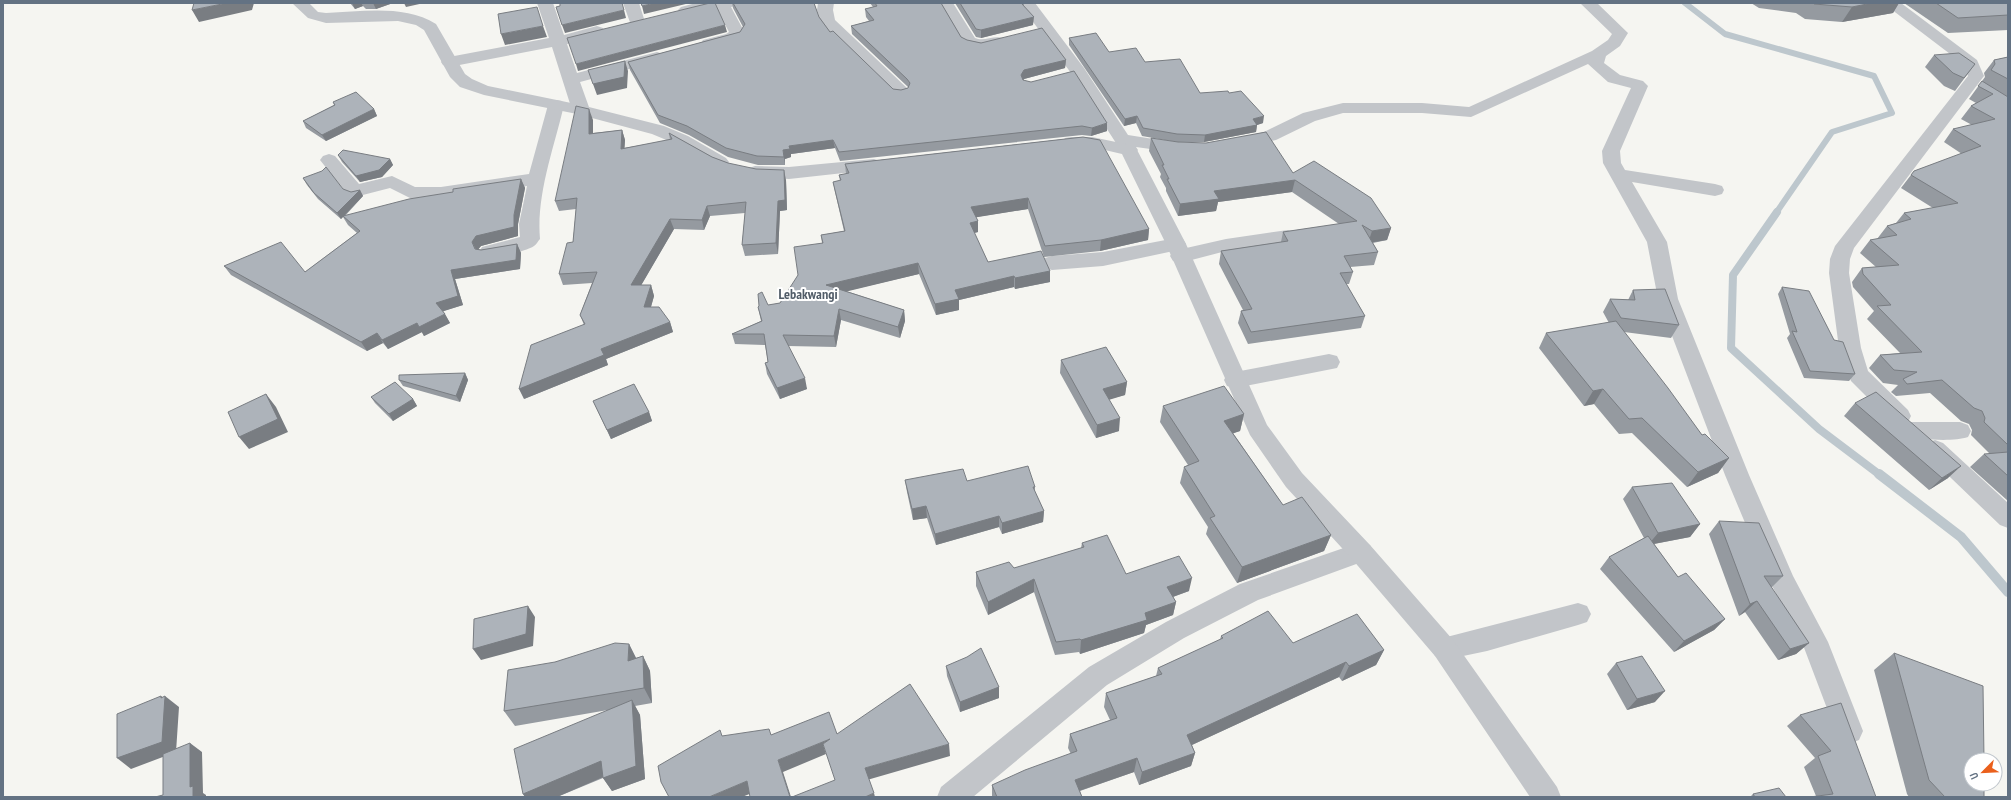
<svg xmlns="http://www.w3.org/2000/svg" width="2011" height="800" font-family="'PT Sans Narrow',sans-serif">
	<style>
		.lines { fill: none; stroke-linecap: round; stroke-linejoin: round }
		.stream-far2 { stroke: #bdc7cd; stroke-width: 6 }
		.stream-far1 { stroke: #bdc7cd; stroke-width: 8 }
		.stream { stroke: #bdc7cd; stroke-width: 10 }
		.minor { fill: #c2c5c9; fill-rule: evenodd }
		.tertiary { fill: #c2c5c9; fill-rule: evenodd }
		.wall { fill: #959aa0 }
		.shaded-wall { fill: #797d82 }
		.building { fill: #adb3ba; stroke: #797d82 }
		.labels { text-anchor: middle; stroke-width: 4; stroke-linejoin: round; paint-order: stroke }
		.quarter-label { font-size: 14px; font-weight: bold; fill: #515c68; stroke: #fff }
	</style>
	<rect width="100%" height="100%" fill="#f5f5f1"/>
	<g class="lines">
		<path class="stream-far2" d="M1685,3l40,31 149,42 18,37 -60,19 -56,81"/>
		<path class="stream-far1" d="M1777,212l-44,63 -2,73 88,81 61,46"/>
		<path class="stream" d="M1879,474l82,63 47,55"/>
		<path class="minor" d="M537,3h16l11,32 33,-9 6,2 2,3 -2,3 -36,10 10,29 80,-21 6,2 2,3 -2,3 -83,22 10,28 -3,4 -6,1 -6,-1 -3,-4 -20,-63 -103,20 -6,-2 -2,-3 2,-3 6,-2 100,-19z
			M623,3h16l6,19 -2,3h-12z
			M696,3h42l-3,3 -4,1 14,26c-8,11 -29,16 -42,13l-2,-3 2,-3 23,-6 3,-2 -12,-23c-13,-1 -24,7 -36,4l-3,-3 3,-3z
			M818,3h16l-1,7 2,10 72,68 2,4 -2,4 -6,1 -6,-1 -73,-71 -5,-15z
			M937,3h16l22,35c9,4 18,-3 28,0l2,3 -2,3 -24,5 -16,-5z
			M1019,3h16l49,65 44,67 57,9 3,4 -3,4 -6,1 -43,-6 2,3 -3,4 -6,1 -6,-1 -52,-81z
			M1580,3h17l31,30 -8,13 -14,10 -2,7 16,12 23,6 5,5 -28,65 1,12 4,7 90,14 7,2 2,4 -2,4 -7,2 -83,-14 35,60 11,57 71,176 44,101 35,66 35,89 -4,9 -10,4 -10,-4 -36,-95 -34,-65 -44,-105 -67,-176 -11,-57 -44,-79 -1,-12 29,-63 -23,-6 -20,-18 -117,53 -49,-4h-79l-28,8 -39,19 -37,8 -6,-1 -3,-4 3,-4 31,-7 39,-19 40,-10h79l47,4 123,-56 16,-11 4,-6z
			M1883,3h18l76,57 7,16 -130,172 -4,11 -1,14 12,75 7,23 40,39 3,6 -3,6h52l8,3 3,6 -3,6c-15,5 -48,3 -64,-2l-3,-6 3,-6 -4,2 -8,-3 -41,-41 -12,-33 -10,-75 1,-14 5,-13 133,-170 -4,-11 -6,-5z
			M556,100l6,1 2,4c-10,43 -28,90 -24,134 -2,2 -4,6 -6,7 -9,6 -42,13 -52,11l-3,-5 3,-5 38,-10 -1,-13 8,-38 -86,13h-29l-22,-11 -35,9 -7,-2 -28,-35 3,-4 6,-2 6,2 24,28 33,-8 23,11h26l88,-13 19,-69 2,-4z
			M1288,230l7,2 3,4 -3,4 -69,11 -46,12 -7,-2 -3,-5 3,-5 53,-12z
			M1176,238l7,1 3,5 -3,5 -80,17 -51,4 -7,-2 -3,-5 3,-5 7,-2 51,-4z
			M1329,354l8,2 3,6 -3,6 -102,20 -8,-2 -3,-6 3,-6 8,-2z
			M1935,440l8,3 65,60v25l-8,-3 -73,-70 -3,-6 3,-6z
			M1361,542l9,3 3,7 -3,7 -112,41 -74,38 -77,47 -134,112h-36l4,-10 148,-120 77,-45 74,-38z
			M1578,603l9,3 4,8 -4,8 -9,3 -91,26 -43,9 -9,-4 -4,-8 4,-8z"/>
		<path class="tertiary" d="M292,3h17l9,9 8,1c35,-1 78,-9 110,11l29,50 7,5 16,7 93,19 83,21 24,10 38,22 3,4 -3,4 -6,2 -6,-2 -38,-22 -24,-10 -75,-20 -93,-19 -24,-8 -10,-10 -26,-47 -8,-5 -18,-4 -72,2 -18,-5z
			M1071,137h21l43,9 51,98 81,181 35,48 68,72 83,95 104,147 4,10h-31l-95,-141 -83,-97 -66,-72 -36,-52 -84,-191 -44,-90 -30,-7 -27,-1 -3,-4 3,-4z
			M874,159l6,2 3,4 -3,4 -91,10 -40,-3 -3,-4 3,-4 6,-2 34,1z"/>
	</g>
	<path class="wall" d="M350,3h43l-17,6h-10l-3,-3 -8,3z
		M732,3h82l5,14 11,15 63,57 8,1 7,-2v-1l-56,-53 -1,-8 18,-5 -3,-4 -1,-8 8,-2 -3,-4h71l20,34 6,3 99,20 -1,8 -41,11 -1,1 84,51 -16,5 -9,-1 -242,26 -5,-13 -44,6v3l-6,2v6h-27l-30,-8 -39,-22 -29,-12 -30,-53 -2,-8 112,-30 3,-5 -10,-19z
		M955,3h69v3l9,19 -52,13 -5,-1z
		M1751,3h148l-6,10 -51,9 -37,-3 -9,-6 -37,-5z
		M1904,3h104v27l-60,3z
		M1069,38l40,14 36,10 55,31h29l34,30 -6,2 -1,7 -52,10h-28l-34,-6 -6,-13 -12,3 -55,-81z
		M1934,55l41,9 -20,27 -11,-5 -19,-19z
		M2008,57v444l-38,-34 14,-13h6l-19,-19 1,-5 -3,-6 -8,-3 -31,-28 -34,3 -5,-4 7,-7 -15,-2 -14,-15 11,-13 20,-2 -33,-34 7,-8 -21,-24 -1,-5 10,-14 14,-1 -16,-14 10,-13 7,-1 10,-13 9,-3 8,-10 29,-5 -32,-20 13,-17 48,-17 -18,-12 9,-13 19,-4 -11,-6 10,-13 5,-3 -7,-4 16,-22 -1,-4 10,-13z
		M333,102l41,7 3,7 -51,25 -20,-13 -3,-7 31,-16z
		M593,120v13l29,-3 3,10 -1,8 46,-8 -1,-7 43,24 16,6 58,17 1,30 -7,1 -2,43 -33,2 -3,-11 3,-32 -35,3 -6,14 -30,-1 -33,56h10l3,11 -3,11 19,15 3,10 -67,27 2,6 -84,34 60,-74 -4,-10 12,-32 -29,2 -4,-11 14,-32 3,-33 -17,2 -4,-10z
		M1083,137l66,92 -1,11 -48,11 -56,6 -16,-48 -52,8 2,4v11l-4,1 14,29 62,9v11l-35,7 -1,-2 -55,13v10l-23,5 -17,-41 -73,17 58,19 1,11 -5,17 -59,-18 -5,27 -48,-1 19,43 -27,10 -13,-25 -2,-11 3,-1 -3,-17 -30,-1 -3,-10 29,-13 -3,-14 22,-4 42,-60 -1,-8 23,-4 -9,-39 -2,-10 7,-1 -1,-6 7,-1 -1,-10z
		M1151,138l142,35 98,55 -4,12 -14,3 5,9 -4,13 -24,2 3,5 -4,12h-3l19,32 -4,12 -113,16 -10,-21 3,-12 2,-1 -24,-46 2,-13 60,-9 2,-10 56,-8 -47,-32 -74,10 -2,9 -38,5 -12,-25v-3l-6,-11 1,-3 -12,-23z
		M338,155l52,4 3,6 -11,12 -22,5 -18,-20z
		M303,178l48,14 9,-2 3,6 -18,20 108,-24 68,-13 4,9 -7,36v12l-37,10 -3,3 3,1 36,-6 4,9 -1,16 -65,10 8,26 -20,6 7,12 -26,13 -2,-4 -34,17 -5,-6 -16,8 -136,-76 -7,-9 81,6 52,-39 -9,-8 -5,-8 -2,2 -23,-20 -11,-14z
		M1782,287l52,53 21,34 -6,7 -45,-3 -17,-40 3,-4 -12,-40z
		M1633,290l46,35 -8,13 -47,-6 78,103 27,23 -11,15 -31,14 -55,-54 -13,1 -25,-30 -10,2 -45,-58 7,-15 63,-10 -6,-11 7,-13 18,1z
		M1061,360l66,22 -2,13 -16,4 10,32 -23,7 -36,-65z
		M465,373l3,7 -8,22 -57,-16 -4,-6z
		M371,397l42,2 4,7 -24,15 -18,-18z
		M593,401l56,11 3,9 -41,18z
		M1855,403l93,75 -19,12 -85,-74z
		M1163,406l81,8 -4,17 -7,2 50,72 48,30 -7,16 -87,32 -31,-49 2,-7 -28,-44 4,-16 4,-2 -28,-43z
		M905,480l62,1 68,6v5l9,19 -1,11 -41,12 -3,-7 -63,18 -9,-27 -14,2 -6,-28z
		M1632,487l68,37 -10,13 -36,7 24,33 47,42 -11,11 -40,22 -74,-83 9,-12 35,-19 -21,-39z
		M1719,521l64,55 -12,12 38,55 -13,11 -18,6 -33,-48 -6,4 -30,-82z
		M1082,543l44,31 63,17 -16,6 3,5 -3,13 -27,10 -2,8 -64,21 -1,-2 -24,3 -21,-63 -46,23 -12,-29v-14l38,-4 67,-20z
		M1221,636l72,7 91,7 -8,15 -34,16 -3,-4 -147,68 3,8 -4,13 -52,19 -5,-13 -54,19 2,6h-90v-12l79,-31 -3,-6 2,-14 40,-14 -6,-13 2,-14 50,-17 2,-8 62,-28z
		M629,644l7,14 7,-2 7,15 2,32 -17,3 5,9 5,64 -33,12 -9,-13 -46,19h-32l-2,-3 85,-84 -93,16 -11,-15 51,-49z
		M1894,653l90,144h-75l-2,-3 -33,-124z
		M1616,663l39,39 -28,8 -20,-36z
		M946,666l53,21v11l-39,14 -13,-36z
		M1800,715l76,82 -60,-1 -12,-29 11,-9 -28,-32z
		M1753,794l33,3h-36z"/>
	<path class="shaded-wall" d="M227,3h27l-2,7 -53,12 -7,-12z
		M352,3h9l2,3 -8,3z
		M373,3h20l-17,6z
		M404,3h20l-18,4z
		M655,3h35l-46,11 -2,-8z
		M1872,3h27l-6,10 -51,9 10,-15z
		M624,10l2,8 -61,15 -3,-8z
		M1034,17l-1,8 -52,13v-8z
		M725,25l2,7 -149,39 -2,-7z
		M543,26l4,11 -42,8 -4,-11z
		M1066,60l-1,8 -41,11 -3,4v-8l3,-5z
		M625,61l3,10 -1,17 -30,7 -4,-11z
		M374,109l3,7 -51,25 -4,-6z
		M589,109l4,11v24l-4,-10z
		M1137,116l-1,7 -12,3 1,-7z
		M1264,116l-1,7 -6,2 -1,7 -52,10 1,-7 48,-16z
		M1107,123v8l-16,5 1,-8z
		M622,130l3,10 -1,19 -3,-10z
		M833,140l2,8 -44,6v3l-6,2v6l-1,-8 -1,-7 6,-4z
		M390,159l3,6 -11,12 -22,5 -4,-6z
		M784,170l2,10 1,30 -7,1 -2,43 -2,-11 2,-42z
		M521,179l4,9 -7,36v12l-37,10 -4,5 -5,-9 4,-6 38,-21z
		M1295,180l-3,12 -74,10 -2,9 -38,5 2,-12 34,-13z
		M360,190l3,6 -22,23 -4,-6z
		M1028,198v11l-56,9 -1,-11z
		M707,206l3,10 -6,14 -2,-10z
		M670,219l4,10 -39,67 -4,-11z
		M978,221v11l-8,2v-11z
		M1391,228l-4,12 -19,3 4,-12z
		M1149,229l-1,11 -48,11 1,-11z
		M517,244l4,9 -1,16 -65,10 8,26 -22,7 -5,-9 15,-33z
		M918,263l1,11 -91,22 -2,-11z
		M1050,271v11l-35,7v-11z
		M1014,276v11l-55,13v10l-23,5 -1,-11 20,-14z
		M651,285l3,11 -6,21 -4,-10z
		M839,309l2,11 -5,27 -2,-11z
		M904,310l1,11 -5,17 -2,-11z
		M445,314l5,9 -26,13 -5,-9z
		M670,322l3,10 -67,27 2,6 -84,34 -5,-10 82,-40z
		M417,323l5,9 -34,17 -6,-9z
		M377,333l6,10 -16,8 -6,-9z
		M465,373l3,7 -8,22 -4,-6z
		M805,378l2,11 -27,10 -3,-11z
		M1127,382l-2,13 -23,7 1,-13z
		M1603,389l-9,15 -10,2 9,-15z
		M266,394l10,13 12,25 -39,17 -10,-12z
		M413,399l4,7 -24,15 -4,-7z
		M649,412l3,9 -41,18 -4,-9z
		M1244,414l-4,17 -20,7 4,-17z
		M1120,418l-1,13 -23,7 1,-13z
		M1729,458l-11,15 -31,14 11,-15z
		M1961,466l-13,12 -19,12 13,-12z
		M926,506l1,12 -14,2 -1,-11z
		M1044,511l-1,11 -41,12v-11z
		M999,516v11l-63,18 -1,-11z
		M1700,524l-10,13 -42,8 10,-12z
		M1331,535l-7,16 -87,32 5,-16z
		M1192,578l-3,13 -25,9 3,-13z
		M1034,579v13l-46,23v-13z
		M1757,601l-12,11 -6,4 11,-12z
		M1176,602l-3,13 -27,10 -2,8 -64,21 1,-14 64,-27z
		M528,606l7,11 -2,29 -52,14 -8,-11z
		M1725,619l-11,11 -40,22 10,-11z
		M1809,643l-13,11 -18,6 12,-11z
		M629,644l8,16 -9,1z
		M1384,650l-8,15 -34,16 7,-15z
		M643,656l7,15 2,32 -8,-15z
		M1346,662l-7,15 -156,72 4,-14z
		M999,687v11l-39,14v-10z
		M1665,691l-10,11 -28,8 10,-11z
		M161,696l4,4v-4l14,11 -3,45 -45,17 -14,-11 44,-60z
		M632,700l8,15 5,64 -33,12 -9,-13z
		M830,739l-7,5 3,10 -43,18 8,25h-1l-12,-37z
		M190,743l12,9 1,41 3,2v2h-13l-3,-10z
		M949,744l1,12 -83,24 -2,-12z
		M1195,753l-4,13 -52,19 3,-13z
		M1137,758l-3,14 -61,21 2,-13z
		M601,761l9,13 -53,23h-32l-2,-3z
		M747,781l5,12 -10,4h-33z
		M874,793l1,4h-10z"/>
	<path class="building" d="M194,3h33l-35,7z
		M560,3h62l2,7 -62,15 -6,-18 4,-1z
		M641,3h14l-13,3z
		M710,3h5l10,22 -149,39 -9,-26z
		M733,3h81l5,14 11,15 3,-1 60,58 8,1 7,-2 2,-5 -3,-4 -56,-53 23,-6 -9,-11 12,-3 -2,-3h66l20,34 6,3 14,3 61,-15 24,32 -42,10 -3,5 2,5 8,2 43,-11 33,52 -15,5 -10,-2 -243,26 -6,-12 -44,6 1,3 -7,1 1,7 -27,-1 -31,-8 -39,-22 -29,-11 -30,-53 112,-30 5,-8z
		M960,3h64l-2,1 12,13 -53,13 -5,-1z
		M1813,3h59l-20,4 -38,-3z
		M1936,3h72v12l-50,3z
		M537,7l6,19 -42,8 -3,-20z
		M1096,33l13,19 27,-4 9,14 35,-3 20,34 28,-2 1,2 12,-2 23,25 -11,3 4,6 -52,10 -28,-1 -34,-6 -6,-12 -12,3 -56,-81z
		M1959,53l16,11 -11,14 -11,-5 -19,-18z
		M2008,57v22l-17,-9 4,-6 -1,-4z
		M625,61l-1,16 -31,7 -5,-14z
		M1982,81l26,16v348l-24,-23 1,-4 -3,-7 -8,-3 -32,-28 -35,4 -4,-5 14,-7 -23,-2 -14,-15 42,-3 -45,-46 14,-1 -28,-31 -1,-6 37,-3 -29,-25 27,-5 -10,-9 24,-7 -7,-6 54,-10 -47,-28 3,-4 67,-25 -28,-17 42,-10 -24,-13 22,-12 -15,-8z
		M356,92l18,17 -52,26 -19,-14 32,-16 -2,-3z
		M576,106l13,3v25l33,-4 -1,19 51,-10 -3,-6 43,24 16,6 28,6 28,1 1,30 -7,1 -2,42 -34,2 4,-43 -39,4 -5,14 -32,-1 -39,66h20l-7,22h15l11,15 -69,27 3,6 -85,34 12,-44 54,-21 -5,-9 17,-43 -38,2 8,-31 6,-1 4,-44 -22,3z
		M1266,132l27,41 21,-12 57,37 20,30 -19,3 -10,-6 16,27 -34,4 9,16 -13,1 25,43 -114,16 -10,-21 11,-2 -31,-58 67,-10 -5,-9 74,-11 -62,-41 -81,11 5,8 -39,5 -13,-25h2l-7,-14h2l-13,-27 27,4 28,1z
		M1083,137l17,3 49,89 -48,11 -56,6 -17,-48 -57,9 7,14 -8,2 18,39 53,-11 9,20 -35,7 -1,-2 -59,14 4,9 -24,5 -17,-41 -92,22 78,25 -6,17 -59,-18 -5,27 -51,-1 22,43 -28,10 -12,-25 3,-1 -4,-28h-32l30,-13 -4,-14 1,-1 -1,-12 4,-2 6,13 12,-2 18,-28 -4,-28 29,-4 -2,-8 24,-4 -12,-49 8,-2 -2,-5 10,-2 -4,-9z
		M343,150l47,9 -11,11 -23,6 -18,-21z
		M326,167l17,22 8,3 9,-2 -23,23 -23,-20 -11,-15 19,-7z
		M521,179l-7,36v12l-38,9 -4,6 3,7 6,1 36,-6 -1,16 -65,10 7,26 -22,7 9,11 -26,13 -2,-4 -35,17 -5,-7 -16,9 -137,-76 57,-24 24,30 55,-41 -17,-15 66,-17 44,-7v-3z
		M1782,287l27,4 25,49 9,2 12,32 -45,-3 -18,-40 5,1z
		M1665,289l14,36 -58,-7 -11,-19 25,1 -2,-10z
		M1616,321l52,67 34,47 3,-1 24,24 -31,14 -56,-54 -13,1 -26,-30 -10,2 -47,-58z
		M1106,347l21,35 -24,7 17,29 -23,7 -36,-65z
		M465,373l-9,23 -57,-16v-5z
		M395,382l18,17 -24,15 -18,-17z
		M634,384l15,28 -42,18 -14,-29z
		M1224,386l20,28 -20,7 59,84 19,-8 29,38 -89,32 -32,-49 5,-2 -31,-49 15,-6 -36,-55z
		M1876,392l85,74 -19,12 -87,-75z
		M266,394l12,25 -39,18 -11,-25z
		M2008,452v24l-24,-22z
		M1028,466l7,21h-2l11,24 -42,12 -3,-7 -64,18 -9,-28 -14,3 -7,-29 58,-11 4,12z
		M1672,483l28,41 -42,9 -26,-46z
		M1719,521l40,2 24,53h-19l45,67 -19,6 -33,-48 -7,3z
		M1107,535l19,39 53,-18 13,22 -25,9 9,15 -31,11 2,7 -66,20 -1,-1 -24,3 -22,-63 -46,23 -12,-30 33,-10 5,6 70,-21 -2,-4z
		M1648,536l30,41 8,-4 39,46 -41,22 -75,-84z
		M528,606l-2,28 -53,15 1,-30z
		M1268,611l25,32 64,-29 27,36 -35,16 -3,-4 -159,73 8,18 -53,19 -5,-14 -62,22 7,17h-85l-5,-12 33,-15 52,-19 -7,-17 47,-16 -11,-25 56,-19 -4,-6 65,-30 -2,-2z
		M615,643l14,1 -1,17 15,-5 1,32 -140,23 4,-41 47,-8z
		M981,648l18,39 -39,15 -14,-36 21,-9z
		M1894,653l89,33 1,74h-13v24h13v13h-39l-16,-17z
		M1642,656l23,35 -28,8 -21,-36z
		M910,684l39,60 -84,24 9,25 -9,4h-73l43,-17 -12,-36 7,-5 -52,21 12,37h-40l-3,-16 -38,16h-40l-8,-15 -3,-16 62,-36 2,6 47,-7 2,6 58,-23 8,22z
		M161,696v2l4,-2 -3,46 -45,16v-44z
		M632,700l4,66 -33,12 -2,-17 -78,33 -9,-45z
		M1841,703l35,94h-66l23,-3 -15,-38 13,-5 -31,-36z
		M190,743v44l3,-1v11h-38l8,-2v-41z
		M1779,788l7,9h-31l-2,-3z"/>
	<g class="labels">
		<g class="quarter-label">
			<text x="808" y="299">Lebakwangi</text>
		</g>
	</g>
	<rect width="2011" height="800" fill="none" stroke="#637283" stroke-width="8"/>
	<g transform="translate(1983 772) rotate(246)"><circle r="19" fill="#ffffff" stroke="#c1c7cd"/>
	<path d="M0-3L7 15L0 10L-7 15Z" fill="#ea601c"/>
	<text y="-6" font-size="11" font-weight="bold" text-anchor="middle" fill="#637283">U</text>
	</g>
</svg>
